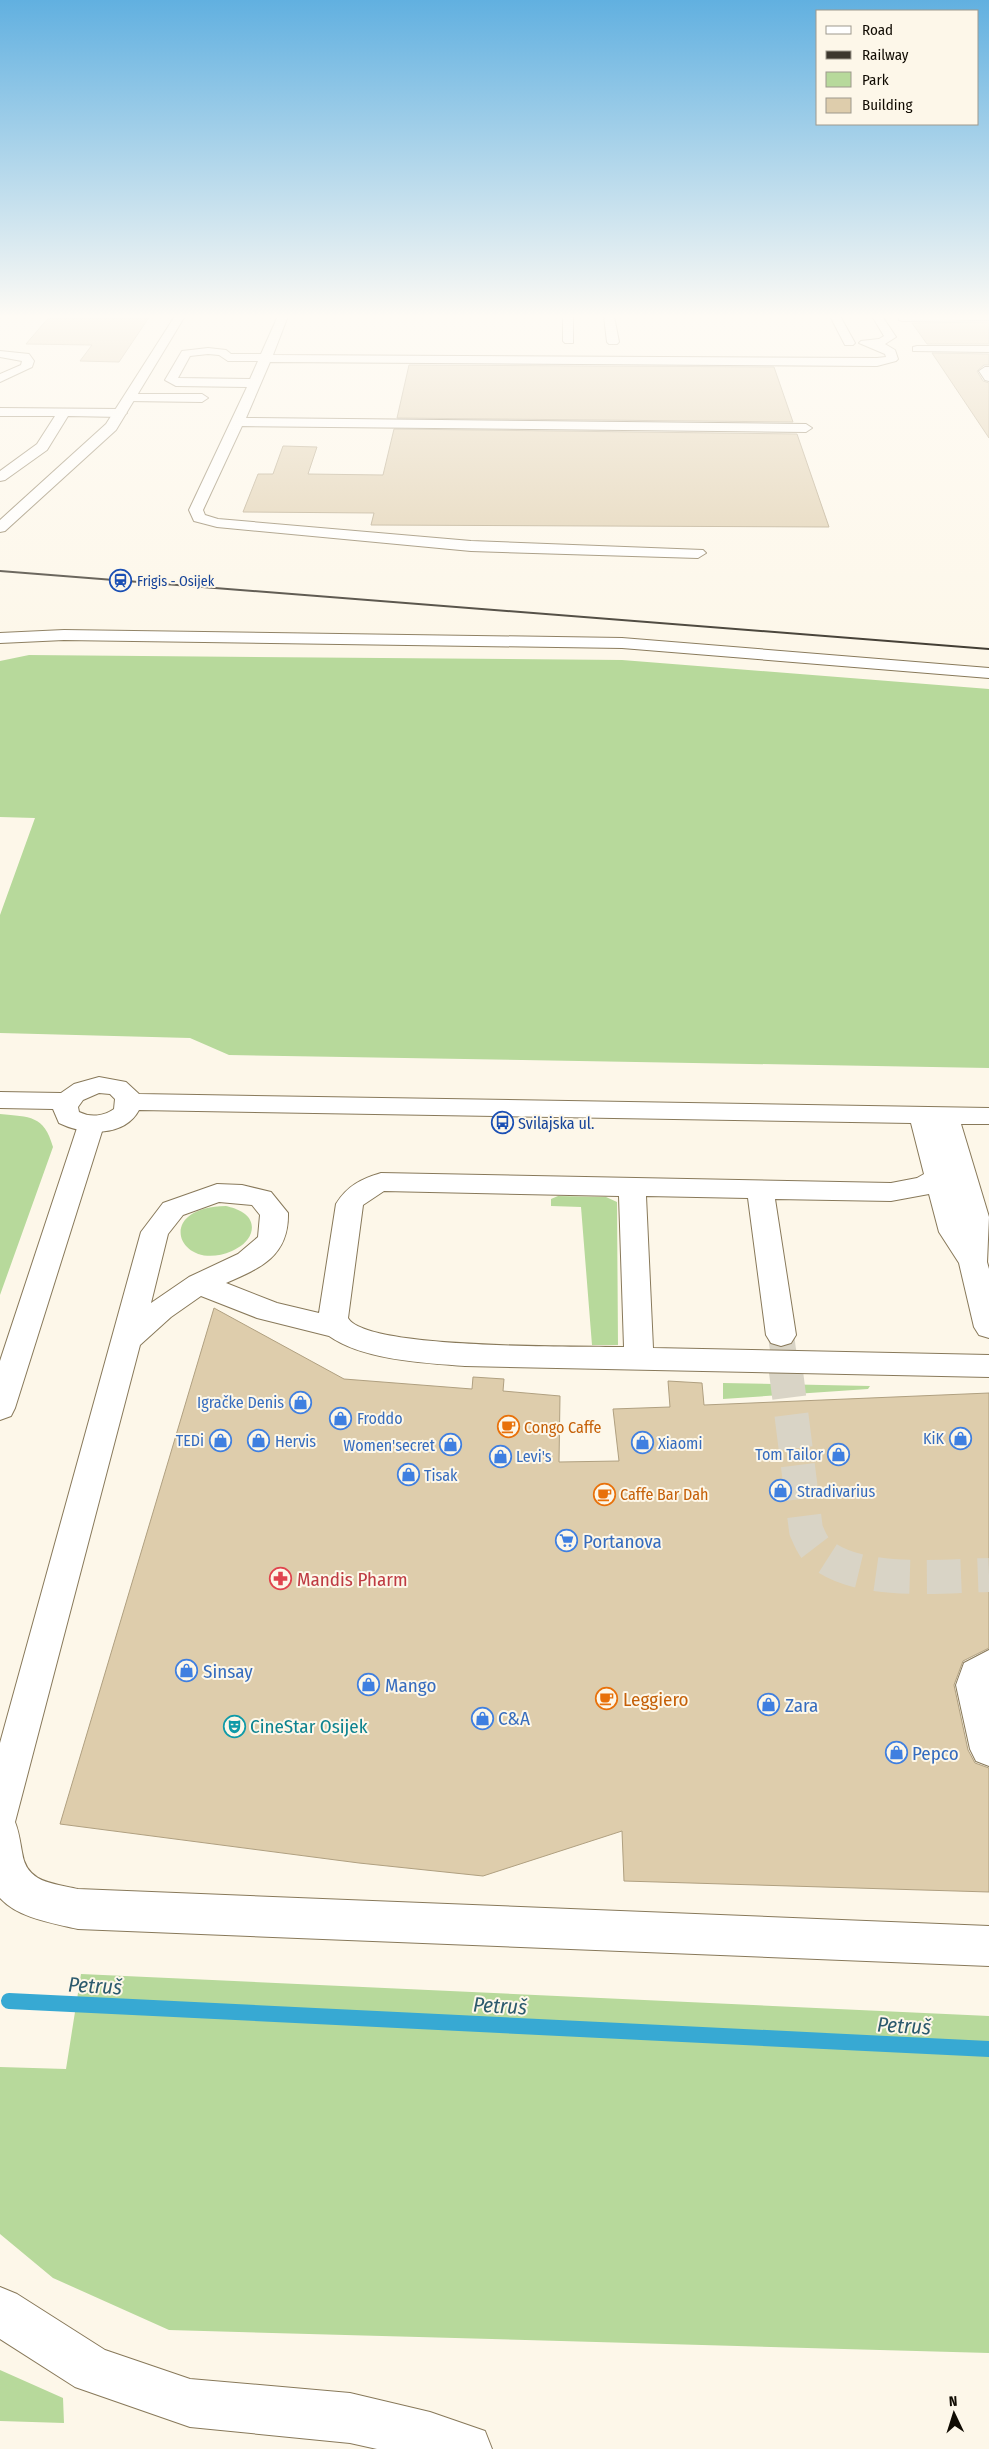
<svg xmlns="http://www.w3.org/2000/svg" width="989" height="2449" font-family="'Fira Sans Condensed',sans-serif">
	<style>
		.green { fill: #b7d99b }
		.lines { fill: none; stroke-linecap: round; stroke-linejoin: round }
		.stream { stroke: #37a9d3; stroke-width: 16 }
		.building { fill: #decdac; stroke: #b0a080 }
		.minor-tunnel-far1 { stroke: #d9d4c6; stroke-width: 26; stroke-dasharray: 26 13; stroke-linecap: butt }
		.minor-tunnel { stroke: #d9d4c6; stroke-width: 34; stroke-dasharray: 34 17; stroke-linecap: butt }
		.minor-casing { stroke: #88795a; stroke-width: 2 }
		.major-casing { stroke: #88795a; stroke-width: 2 }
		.highway-casing { stroke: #88795a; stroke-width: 2 }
		.minor { fill: #fff; fill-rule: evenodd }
		.major { fill: #fff; fill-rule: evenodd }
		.highway { fill: #fff; fill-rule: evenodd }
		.rail { stroke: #3c372d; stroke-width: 2 }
		.labels { text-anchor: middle; stroke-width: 4; stroke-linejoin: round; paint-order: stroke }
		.far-transit-label { font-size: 14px; fill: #164399; stroke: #fdf7e9; text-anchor: start }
		.transit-label { font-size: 16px; fill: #164399; stroke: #fdf7e9; text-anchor: start }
		.shop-label { font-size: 16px; fill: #366cbe; stroke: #fdf7e9; text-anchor: start }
		.food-label { font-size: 16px; fill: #c56008; stroke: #fdf7e9; text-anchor: start }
		.near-shop-label { font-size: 19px; fill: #366cbe; stroke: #fdf7e9; text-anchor: start }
		.near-health-label { font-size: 19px; fill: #be3a42; stroke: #fdf7e9; text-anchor: start }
		.near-food-label { font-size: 19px; fill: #c56008; stroke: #fdf7e9; text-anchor: start }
		.near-culture-label { font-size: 19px; fill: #0d838f; stroke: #fdf7e9; text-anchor: start }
		.near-water-label { font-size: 21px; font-style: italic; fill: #2c5a6d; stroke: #fdf7e9 }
	</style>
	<rect width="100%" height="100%" fill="#fdf7e9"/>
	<path class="green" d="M29,655l593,5 367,29v379l-760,-13 -39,-17 -190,-5v-118l35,-97 -35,-1v-156z
		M0,1114c30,3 44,1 53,33l-53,148z
		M558,1196l48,1 11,5 1,143h-26l-11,-138 -30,-1v-7z
		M226,1206c13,3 30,10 25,27 -3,9 -11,14 -19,18 -53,23 -80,-44 -6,-45z
		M723,1383l147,3 -2,3 -145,10z
		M81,1974l908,42v337l-820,-23 -116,-52 -53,-44v-167l66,2z
		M0,2370l63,28 1,25 -64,-2z"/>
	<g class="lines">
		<path class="stream" d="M9,2001l980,48"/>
	</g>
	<path class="building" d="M50,316h100l-31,46 -39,-1 12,-16 -66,-1z
		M989,322v22h-62l-15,-21z
		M932,353l57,1v11h-5l-7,6 6,10 6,2v55z
		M409,365l365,2 19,55 -396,-4z
		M394,429l403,5 32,93 -458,-2 3,-12 -131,-1 15,-38h15l10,-28 34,1 -9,27 75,1z
		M214,1308l130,71 128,10 1,-12 31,2 -1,12 57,5 -1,66 60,-1 -6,-52 57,-2 -2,-26 34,2 2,22 285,-12v255l-26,13 -9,24 14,65 7,13 14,5v124l-365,-11 -2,-50 -139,45 -124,-13 -299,-39z"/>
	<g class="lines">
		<path class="minor-tunnel-far1" d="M781,1335l4,30"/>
		<path class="minor-tunnel" d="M785,1364l21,166c3,7 6,15 11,20 36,36 125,26 172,25"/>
		<defs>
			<path id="minor" d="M278,316h10l-15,39 604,3 9,-1 -1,-3 -26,-11 2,-2 18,-2 5,-3 -12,-20h10l14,21 -11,7 10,6 3,9 -2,2 -19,5 -607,-4 -24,56 560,6 6,4 -6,4 -564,-6 -39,84 2,5 13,4 253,22 232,9 3,3 -8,5 -227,-7 -254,-24 -23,-6 -5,-11 58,-123 -71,-1 -11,-6 17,-29 26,-3 18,2 5,4h30zM208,354l11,1 9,6h30l-8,18 -72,-1 12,-22z
				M563,316h10v27h-8l-2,-2z
				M604,316h10l5,26 -2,2h-8l-2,-2z
				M830,316h10l15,27 -2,2h-8z
				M899,316h90v4l-86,1 -4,-1z
				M917,346h72v6l-76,-1v-4z
				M0,351l29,3 5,7 -2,6 -32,15v-8l21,-9 1,-4 -22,-4z
				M985,367h4v14l-4,-1 -6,-9z
				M131,394h71l6,4 -6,4 -75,-1 -2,-3z
				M0,408l121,1 6,4 -6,4 -53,-1 -21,34 -42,30 -5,1v-10l37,-27 18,-28h-55z
				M64,630l558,8 367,30v10l-367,-30 -558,-8 -64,3v-10z
				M99,1077l27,5 13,12 850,14v16h-28l28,93 -2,45 2,7v69l-10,-3 -5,-8 -15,-64 -20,-31 -10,-38 -38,7 -116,-2 21,136 -5,8 -10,3 -10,-3 -5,-8 -18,-137 -102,-2 7,152 336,7v22l-524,-11c-41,-3 -102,-6 -136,-30l-72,-18 -56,-22 -30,21 -31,28 -125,477c4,10 5,19 7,30 4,31 30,31 56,37l911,37v40l-911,-37c-26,-6 -60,-11 -78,-31v-155l141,-511 22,-29 54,-19 25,1 29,7 17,21c1,43 -27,55 -62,70l51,20 42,10 17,-109c11,-18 25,-25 45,-31l510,10 26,-5 7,-4 -13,-51 -772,-13c-15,28 -56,25 -80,13l-6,-14 -53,-1v-16l61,1 13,-9zM99,1093l11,1 5,5 -1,10c-10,7 -23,9 -35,3l-1,-5 5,-7zM384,1191l235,5 5,151c-43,-1 -258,3 -276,-29l15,-113zM219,1202l33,3 8,10 -2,22 -20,17 -49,23 -38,26 17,-69 15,-19z
				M989,1650v116l-13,-5 -6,-12 -14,-64 8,-22z"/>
			<path id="major" d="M175,316h10l-69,114 -111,101 -5,1v-12l106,-96z"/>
			<path id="highway" d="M91,1117l9,2 4,6 -89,283 -4,8 -11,4v-59l78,-236 4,-6z
				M0,2287l17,7 88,56 85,29 160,14 80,19 55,19 7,18h-115l-27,-6 -160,-16 -115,-40 -75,-48z"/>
		</defs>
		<use href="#minor" class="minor-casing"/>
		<use href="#major" class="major-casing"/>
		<use href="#highway" class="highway-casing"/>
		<use href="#minor" class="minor"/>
		<use href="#major" class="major"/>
		<use href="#highway" class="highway"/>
		<path class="rail" d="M0,571l989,78"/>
	</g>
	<linearGradient id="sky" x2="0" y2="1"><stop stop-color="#61b0e0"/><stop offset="0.48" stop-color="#fefbf5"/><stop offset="1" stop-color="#fefbf5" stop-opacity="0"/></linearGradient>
	<rect width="989" height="659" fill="url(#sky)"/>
	<defs>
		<symbol id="station-ring" viewBox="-11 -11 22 22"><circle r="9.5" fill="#fdf7e9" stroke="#1a4fb4" stroke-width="1.5"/><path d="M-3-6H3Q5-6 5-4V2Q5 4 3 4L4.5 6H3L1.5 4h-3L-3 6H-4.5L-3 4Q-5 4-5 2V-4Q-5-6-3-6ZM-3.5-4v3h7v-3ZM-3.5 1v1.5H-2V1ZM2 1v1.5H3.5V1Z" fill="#1a4fb4"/></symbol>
		<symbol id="bus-ring" viewBox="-11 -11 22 22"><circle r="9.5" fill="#fdf7e9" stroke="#1a4fb4" stroke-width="1.5"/><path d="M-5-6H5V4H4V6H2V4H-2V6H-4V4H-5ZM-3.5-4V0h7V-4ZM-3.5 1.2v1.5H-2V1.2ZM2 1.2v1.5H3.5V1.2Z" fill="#1a4fb4"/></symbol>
		<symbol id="shop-ring" viewBox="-11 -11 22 22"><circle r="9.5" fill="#fdf7e9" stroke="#3f7fe0" stroke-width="1.5"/><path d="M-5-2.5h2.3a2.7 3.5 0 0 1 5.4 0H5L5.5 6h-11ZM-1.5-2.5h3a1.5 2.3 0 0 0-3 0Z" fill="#3f7fe0"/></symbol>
		<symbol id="cafe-ring" viewBox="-11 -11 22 22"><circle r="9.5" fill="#fdf7e9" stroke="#e8710a" stroke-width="1.5"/><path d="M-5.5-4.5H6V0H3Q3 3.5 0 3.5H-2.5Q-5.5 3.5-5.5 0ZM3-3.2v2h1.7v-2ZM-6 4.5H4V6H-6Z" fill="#e8710a"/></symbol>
		<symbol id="supermarket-ring" viewBox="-11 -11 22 22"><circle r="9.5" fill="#fdf7e9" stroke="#3f7fe0" stroke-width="1.5"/><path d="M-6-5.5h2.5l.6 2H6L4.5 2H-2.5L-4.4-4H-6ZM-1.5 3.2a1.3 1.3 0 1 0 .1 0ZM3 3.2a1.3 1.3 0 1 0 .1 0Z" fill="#3f7fe0"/></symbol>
		<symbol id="pharmacy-ring" viewBox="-11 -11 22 22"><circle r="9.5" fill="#fdf7e9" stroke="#e0444e" stroke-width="1.5"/><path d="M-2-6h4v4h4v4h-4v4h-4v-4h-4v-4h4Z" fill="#e0444e"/></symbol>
		<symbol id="theatre-ring" viewBox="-11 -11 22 22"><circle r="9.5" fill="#fdf7e9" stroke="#0f9aa8" stroke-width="1.5"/><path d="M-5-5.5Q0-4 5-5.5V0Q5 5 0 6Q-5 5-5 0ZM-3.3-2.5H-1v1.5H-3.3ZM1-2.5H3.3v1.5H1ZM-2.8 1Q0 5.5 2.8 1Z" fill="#0f9aa8"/></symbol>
	</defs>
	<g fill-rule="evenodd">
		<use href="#station-ring" x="108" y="568" width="25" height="25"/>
		<use href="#bus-ring" x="490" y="1110" width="25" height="25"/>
		<use href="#shop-ring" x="288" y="1390" width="25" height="25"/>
		<use href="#shop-ring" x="328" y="1406" width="25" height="25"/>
		<use href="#cafe-ring" x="496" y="1414" width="25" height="25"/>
		<use href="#shop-ring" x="948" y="1426" width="25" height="25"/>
		<use href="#shop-ring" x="208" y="1428" width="25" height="25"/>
		<use href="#shop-ring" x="246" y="1428" width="25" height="25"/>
		<use href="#shop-ring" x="630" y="1430" width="25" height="25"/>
		<use href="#shop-ring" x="438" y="1432" width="25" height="25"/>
		<use href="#shop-ring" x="826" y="1442" width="25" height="25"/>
		<use href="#shop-ring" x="488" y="1444" width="25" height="25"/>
		<use href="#shop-ring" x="396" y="1462" width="25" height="25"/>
		<use href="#shop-ring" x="768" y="1478" width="25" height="25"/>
		<use href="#cafe-ring" x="592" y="1482" width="25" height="25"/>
		<use href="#supermarket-ring" x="554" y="1528" width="25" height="25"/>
		<use href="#pharmacy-ring" x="268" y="1566" width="25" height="25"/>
		<use href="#shop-ring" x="174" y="1658" width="25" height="25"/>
		<use href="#shop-ring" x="356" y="1672" width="25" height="25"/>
		<use href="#cafe-ring" x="594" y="1686" width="25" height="25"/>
		<use href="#shop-ring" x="756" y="1692" width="25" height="25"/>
		<use href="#shop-ring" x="470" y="1706" width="25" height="25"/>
		<use href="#theatre-ring" x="222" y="1714" width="25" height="25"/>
		<use href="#shop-ring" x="884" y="1740" width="25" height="25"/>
	</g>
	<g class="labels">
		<g class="far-transit-label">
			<text x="137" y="586">Frigis - Osijek</text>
		</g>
		<g class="transit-label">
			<text x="518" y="1129">Svilajska ul.</text>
		</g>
		<g class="shop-label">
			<text x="284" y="1408" text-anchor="end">Igračke Denis</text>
			<text x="357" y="1424">Froddo</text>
			<text x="944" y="1444" text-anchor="end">KiK</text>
			<text x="204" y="1446" text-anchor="end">TEDi</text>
			<text x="275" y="1447">Hervis</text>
			<text x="658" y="1449">Xiaomi</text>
			<text x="435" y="1451" text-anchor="end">Women'secret</text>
			<text x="823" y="1460" text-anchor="end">Tom Tailor</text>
			<text x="516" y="1462">Levi's</text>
			<text x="424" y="1481">Tisak</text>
			<text x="797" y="1497">Stradivarius</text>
		</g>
		<g class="food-label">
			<text x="524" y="1433">Congo Caffe</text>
			<text x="620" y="1500">Caffe Bar Dah</text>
		</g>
		<g class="near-shop-label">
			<text x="583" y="1548">Portanova</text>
			<text x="203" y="1678">Sinsay</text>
			<text x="385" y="1692">Mango</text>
			<text x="785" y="1712">Zara</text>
			<text x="498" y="1725">C&amp;A</text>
			<text x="912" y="1760">Pepco</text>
		</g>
		<g class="near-health-label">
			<text x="297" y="1586">Mandis Pharm</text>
		</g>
		<g class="near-food-label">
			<text x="623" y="1706">Leggiero</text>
		</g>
		<g class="near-culture-label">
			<text x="250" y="1733">CineStar Osijek</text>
		</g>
		<g class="near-water-label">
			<text transform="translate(95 1986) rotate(3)" y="7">Petruš</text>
			<text transform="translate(500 2006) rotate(3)" y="7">Petruš</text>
			<text transform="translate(904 2026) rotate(3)" y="7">Petruš</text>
		</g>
	</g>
	<rect x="816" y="10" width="162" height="115" fill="#fdf7e9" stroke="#9e998d"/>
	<rect x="826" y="26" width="25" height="8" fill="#ffffff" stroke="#9e998d"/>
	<text x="862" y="35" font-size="15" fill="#100b02">Road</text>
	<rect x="826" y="51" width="25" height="8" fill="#3c372d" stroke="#9e998d"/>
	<text x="862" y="60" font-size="15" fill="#100b02">Railway</text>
	<rect x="826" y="72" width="25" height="15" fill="#b7d99b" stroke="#9e998d"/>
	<text x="862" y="85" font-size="15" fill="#100b02">Park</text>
	<rect x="826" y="98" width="25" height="15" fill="#decdac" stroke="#9e998d"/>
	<text x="862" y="110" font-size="15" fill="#100b02">Building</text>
	<g transform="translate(954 2414) rotate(356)" stroke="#fdf7e9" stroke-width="4" paint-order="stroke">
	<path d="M0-4L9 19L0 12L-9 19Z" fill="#100b02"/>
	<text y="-8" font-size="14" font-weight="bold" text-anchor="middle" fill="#100b02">N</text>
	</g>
</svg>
